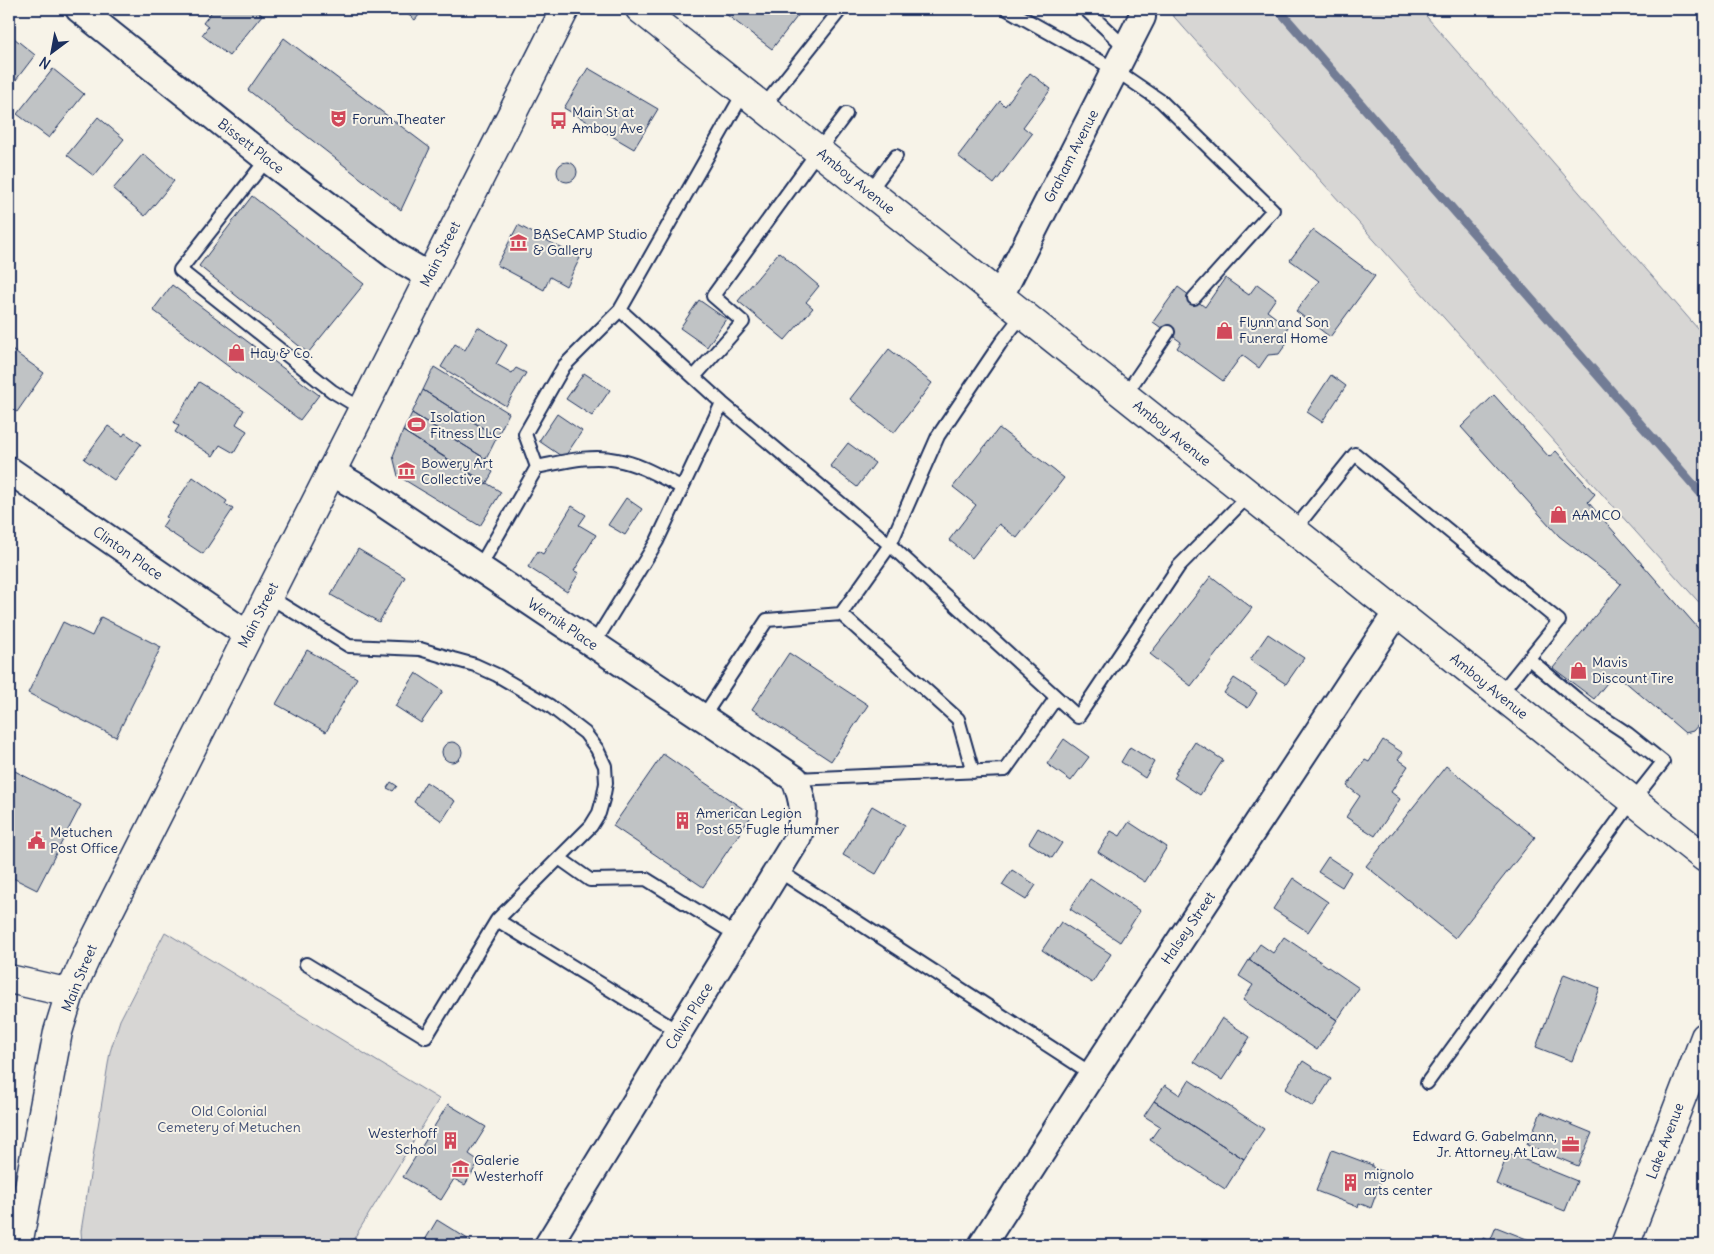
<svg xmlns="http://www.w3.org/2000/svg" width="1714" height="1254" font-family="Delius,sans-serif">
	<style>
		.green { fill: #d7d6d4; stroke: #798299 }
		.lines { fill: none; stroke-linecap: round; stroke-linejoin: round }
		.stream { stroke: #727c95; stroke-width: 9 }
		.building { fill: #c0c3c5; stroke: #1b2f5e }
		.lane-casing { stroke: #1b2f5e; stroke-width: 16 }
		.street-casing { stroke: #1b2f5e; stroke-width: 30 }
		.secondary-casing { stroke: #1b2f5e; stroke-width: 31 }
		.lane { stroke: #f7f3e8; stroke-width: 12 }
		.street { stroke: #f7f3e8; stroke-width: 26 }
		.secondary { stroke: #f7f3e8; stroke-width: 28 }
		.labels { text-anchor: middle; stroke-width: 4; stroke-linejoin: round; paint-order: stroke }
		.poi-label { font-size: 14px; fill: #1b2f5e; stroke: #f7f3e8; text-anchor: start }
		.street-label { font-size: 14px; fill: #1b2f5e; stroke: #f7f3e8 }
		.park-label { font-size: 14px; fill: #415076; stroke: #f7f3e8 }
	</style>
	<rect width="100%" height="100%" fill="#f7f3e8"/>
	<filter id="ink" filterUnits="userSpaceOnUse"><feTurbulence type="fractalNoise" baseFrequency=".02" numOctaves="2"/><feDisplacementMap in="SourceGraphic" scale="10" xChannelSelector="R" yChannelSelector="G"/><feConvolveMatrix kernelMatrix="1 2 1 2 8 2 1 2 1" color-interpolation-filters="sRGB"/></filter>
	<g filter="url(#ink)">
		<path class="green" d="M1167,9h253l285,328v272z
			M165,932l274,167 -89,146h-267l-1,-1 -1,-13 29,-179 10,-32z"/>
		<g class="lines">
			<path class="stream" d="M1278,9l427,489"/>
		</g>
		<path class="building" d="M214,9h40l8,6 -33,41 -27,-21 6,-8 -5,-4z
			M351,9h11l-4,5z
			M401,9h23l-9,11z
			M719,9h84l-31,40z
			M9,34l26,21 -26,34z
			M284,38l146,110 -29,62 -153,-120z
			M588,68l70,41 -24,40 -70,-41z
			M53,69l31,25 -35,44 -32,-24z
			M1030,73l21,16 -28,38 9,7 -38,50 -36,-28 42,-55 5,5z
			M98,117l26,22 -30,37 -27,-21z
			M143,154l31,27 -29,35 -32,-27z
			M557 172a10 10 0 1 1 20 0a10 10 0 1 1-20 0Z
			M252,196l112,88 -56,69 -109,-87z
			M518,225l62,33 -14,28 -16,-9 -6,13 -47,-25z
			M1313,230l62,46 -45,61 -34,-26 23,-30 -29,-21z
			M779,252l40,34 -13,16 7,6 -28,32 -47,-39z
			M1225,278l24,17 8,-11 19,14 -9,13 21,16 -4,6 2,11 -7,10 -11,1 -9,13 -17,-13 -19,26 -46,-33 4,-6 -28,-20 25,-35 27,20z
			M172,285l147,110 -19,25 -147,-110z
			M699,300l27,19 -19,28 -27,-19z
			M478,327l29,18 -11,19 16,9 4,-5 10,5 -20,33 -65,-39 14,-23 10,6z
			M9,348l35,25 -27,39 -5,-3 -3,4z
			M889,349l43,34 -38,50 -44,-34z
			M434,367l75,46 -12,24 -74,-47z
			M584,373l26,17 -18,26 -26,-17z
			M1331,375l15,11 -24,36 -15,-10z
			M199,382l45,28 -8,14 11,7 -13,22 -14,-8 -7,11 -38,-24 4,-6 -5,-4z
			M423,390l74,47 -11,22 -74,-46z
			M1494,395l55,62 7,-6 39,43 -7,8 117,134v81l-12,14 -8,2 -70,-60 -21,26 -41,-31 68,-84 -62,-48 -98,-109z
			M412,413l74,46 -3,6 10,7 -7,12 -83,-53z
			M557,414l25,17 -18,27 -25,-17z
			M108,426l15,10 2,-3 16,11 -27,36 -30,-21z
			M999,428l65,50 -47,60 -18,-14 -27,34 -23,-18 27,-35 -23,-18z
			M403,431l98,61 -21,34 -82,-50 -5,-20z
			M848,443l27,20 -18,24 -27,-21z
			M193,477l34,24 -2,3 8,5 -30,45 -41,-27 6,-9 -2,-1z
			M626,498l16,11 -17,26 -17,-10z
			M572,506l14,9 -7,10 17,10 -22,36 5,2 -12,19 -39,-25 10,-16 5,3z
			M358,549l47,28 -26,45 -48,-27z
			M1211,576l41,32 -61,78 -41,-32z
			M101,617l60,30 -45,90 -88,-44 35,-71 29,14z
			M1268,634l36,24 -18,26 -36,-24z
			M307,650l50,28 -31,54 -50,-28z
			M789,653l79,52 -37,56 -79,-52z
			M416,673l27,18 -22,32 -26,-17z
			M1234,678l23,15 -9,15 -24,-15z
			M1064,739l25,18 -18,24 -24,-17z
			M1383,740l20,13 -5,6 10,7 -17,26 9,7 -25,37 -29,-19 14,-21 -13,-10 18,-26 4,2z
			M442 752a10 10 0 1 1 20 0a10 10 0 1 1-20 0Z
			M1195,742l28,18 -23,35 -26,-17 3,-4 -2,-1z
			M1130,747l24,15 -9,16 -24,-16z
			M663,754l89,61 -49,72 -90,-61z
			M1446,766l89,71 -80,101 -89,-72z
			M9,768l72,37 -44,85 -28,-14z
			M391,782l6,4 -4,5 -6,-3z
			M426,782l29,19 -13,20 -28,-19z
			M872,806l33,19 -29,49 -33,-19z
			M1129,822l38,25 -22,35 -47,-30 13,-21 9,5z
			M1038,828l24,15 -10,15 -23,-15z
			M1328,857l23,15 -9,15 -24,-15z
			M1012,870l24,15 -10,15 -24,-15z
			M1090,878l50,33 -20,31 -50,-33z
			M1293,878l35,24 -20,30 -35,-23z
			M1061,922l50,32 -19,29 -50,-33z
			M1284,937l75,51 -22,32 -88,-60 11,-16 13,9z
			M1249,960l88,60 -20,30 -74,-50 10,-15 -14,-9z
			M1564,974l36,14 -28,73 -36,-14z
			M1222,1018l28,19 -28,43 -28,-18z
			M1303,1061l28,18 -18,28 -28,-18z
			M1189,1080l75,49 -20,30 -90,-58 11,-16 15,10z
			M1154,1101l90,58 -19,30 -75,-49 10,-14 -16,-10z
			M448,1104l38,23 -17,27 10,7 -14,24 -11,-6 -13,21 -38,-23z
			M1541,1112l51,21 -14,33 -51,-21z
			M1332,1150l40,15v2l12,5 -13,36 -12,-5 -1,4 -42,-16z
			M1508,1153l69,28 -12,30 -69,-27z
			M437,1220l34,21 -3,4h-46z
			M1496,1227l46,18h-62l3,-7 7,3z"/>
		<g class="lines">
			<defs>
				<path id="lane" d="M1007,9l107,60 47,32 112,109 -79,88
					M1085,9l41,39
					M763,107l78,-98
					M267,159l-87,111 152,121 30,18
					M869,192l27,-36
					M620,310l102,93 168,142 188,172 101,-151 70,-71
					M694,377l49,-55 -30,-26 105,-145 28,-37
					M1125,395l43,-63
					M537,467c26,-5 54,-13 80,-7 23,4 44,17 64,27
					M1294,530l61,-76 204,167 -59,73
					M479,568l58,-101 -12,-33 39,-68 56,-56 124,-218
					M268,596l81,50 71,3 33,10 22,6 22,10 53,31 35,27 12,16 8,17 1,17 -3,16 -4,14 -8,13 -94,94
					M841,614l49,-69 48,-109 62,-92 23,-30
					M593,645l64,-104 65,-138
					M703,717l64,-97 74,-6 117,105 15,53
					M795,779l210,-9 51,-72
					M559,858l31,22 56,-1 92,57
					M779,871l313,203
					M306,964l120,73 71,-117 182,112
					M1427,1083l206,-283 30,-38 -35,-28 -44,-29 -55,-46"/>
				<path id="street" d="M79,9l188,150 128,97 34,20
					M1000,296l142,-279
					M9,470l239,165
					M330,471l39,23 426,285c9,23 11,37 2,60l-249,406
					M982,1245l110,-171 305,-462"/>
				<path id="secondary" d="M640,9l1065,849
					M9,979l61,14
					M18,1245l40,-213 12,-39 18,-40 477,-944
					M1625,1245l80,-208"/>
			</defs>
			<use href="#lane" class="lane-casing"/>
			<use href="#street" class="street-casing"/>
			<use href="#secondary" class="secondary-casing"/>
			<use href="#lane" class="lane"/>
			<use href="#street" class="street"/>
			<use href="#secondary" class="secondary"/>
		</g>
	</g>
	<defs>
		<symbol id="theatre-bare" viewBox="-9 -9 18 18"><path d="M-5-5.5Q0-4 5-5.5V0Q5 5 0 6Q-5 5-5 0ZM-3.3-2.5H-1v1.5H-3.3ZM1-2.5H3.3v1.5H1ZM-2.8 1Q0 5.5 2.8 1Z" fill="#d1495b" stroke="#f7f3e8" stroke-width="2.5" paint-order="stroke"/></symbol>
		<symbol id="bus-bare" viewBox="-9 -9 18 18"><path d="M-5-6H5V4H4V6H2V4H-2V6H-4V4H-5ZM-3.5-4V0h7V-4ZM-3.5 1.2v1.5H-2V1.2ZM2 1.2v1.5H3.5V1.2Z" fill="#d1495b" stroke="#f7f3e8" stroke-width="2.5" paint-order="stroke"/></symbol>
		<symbol id="museum-bare" viewBox="-9 -9 18 18"><path d="M0-6L6-3V-2H-6V-3ZM-5-1h2V3h-2ZM-1-1h2V3h-2ZM3-1h2V3H3ZM-6 4H6V6H-6Z" fill="#d1495b" stroke="#f7f3e8" stroke-width="2.5" paint-order="stroke"/></symbol>
		<symbol id="shop-bare" viewBox="-9 -9 18 18"><path d="M-5-2.5h2.3a2.7 3.5 0 0 1 5.4 0H5L5.5 6h-11ZM-1.5-2.5h3a1.5 2.3 0 0 0-3 0Z" fill="#d1495b" stroke="#f7f3e8" stroke-width="2.5" paint-order="stroke"/></symbol>
		<symbol id="stadium-bare" viewBox="-9 -9 18 18"><path d="M0-5a6.5 5 0 1 0 0 10a6.5 5 0 1 0 0-10ZM-3.5-1.8h7v3.6h-7Z" fill="#d1495b" stroke="#f7f3e8" stroke-width="2.5" paint-order="stroke"/></symbol>
		<symbol id="building-bare" viewBox="-9 -9 18 18"><path d="M-4-6H4V6H1V3H-1V6H-4ZM-2.5-4.3h1.7v1.8h-1.7ZM.8-4.3h1.7v1.8H.8ZM-2.5-1h1.7V.8h-1.7ZM.8-1h1.7V.8H.8Z" fill="#d1495b" stroke="#f7f3e8" stroke-width="2.5" paint-order="stroke"/></symbol>
		<symbol id="civic-bare" viewBox="-9 -9 18 18"><path d="M-.6-6.5H3V-4.5H.6V-3L4-1V1h2V6H-6V1h2V-1L-.6-3ZM-1.2 2.5V6h2.4V2.5Z" fill="#d1495b" stroke="#f7f3e8" stroke-width="2.5" paint-order="stroke"/></symbol>
		<symbol id="office-bare" viewBox="-9 -9 18 18"><path d="M-6-3h4V-5.5h4V-3h4V5H-6ZM-1-4.5V-3h2v-1.5ZM-6 0V1H6V0Z" fill="#d1495b" stroke="#f7f3e8" stroke-width="2.5" paint-order="stroke"/></symbol>
	</defs>
	<g fill-rule="evenodd">
		<use href="#theatre-bare" x="326" y="106" width="25" height="25"/>
		<use href="#bus-bare" x="546" y="108" width="25" height="25"/>
		<use href="#museum-bare" x="506" y="230" width="25" height="25"/>
		<use href="#shop-bare" x="1212" y="318" width="25" height="25"/>
		<use href="#shop-bare" x="224" y="340" width="25" height="25"/>
		<use href="#stadium-bare" x="404" y="412" width="25" height="25"/>
		<use href="#museum-bare" x="394" y="458" width="25" height="25"/>
		<use href="#shop-bare" x="1546" y="502" width="25" height="25"/>
		<use href="#shop-bare" x="1566" y="658" width="25" height="25"/>
		<use href="#building-bare" x="670" y="808" width="25" height="25"/>
		<use href="#civic-bare" x="24" y="828" width="25" height="25"/>
		<use href="#building-bare" x="438" y="1128" width="25" height="25"/>
		<use href="#office-bare" x="1558" y="1132" width="25" height="25"/>
		<use href="#museum-bare" x="448" y="1156" width="25" height="25"/>
		<use href="#building-bare" x="1338" y="1170" width="25" height="25"/>
	</g>
	<g class="labels">
		<g class="poi-label">
			<text x="572" y="117">Main St at<tspan x="572" dy="16">Amboy Ave</tspan></text>
			<text x="352" y="124">Forum Theater</text>
			<text x="533" y="239">BASeCAMP Studio<tspan x="533" dy="16">&amp; Gallery</tspan></text>
			<text x="1239" y="327">Flynn and Son<tspan x="1239" dy="16">Funeral Home</tspan></text>
			<text x="250" y="358">Hay &amp; Co.</text>
			<text x="430" y="422">Isolation<tspan x="430" dy="16">Fitness LLC</tspan></text>
			<text x="421" y="468">Bowery Art<tspan x="421" dy="16">Collective</tspan></text>
			<text x="1572" y="520">AAMCO</text>
			<text x="1592" y="667">Mavis<tspan x="1592" dy="16">Discount Tire</tspan></text>
			<text x="696" y="818">American Legion<tspan x="696" dy="16">Post 65 Fugle Hummer</tspan></text>
			<text x="50" y="837">Metuchen<tspan x="50" dy="16">Post Office</tspan></text>
			<text x="437" y="1138" text-anchor="end">Westerhoff<tspan x="437" dy="16">School</tspan></text>
			<text x="1557" y="1141" text-anchor="end">Edward G. Gabelmann,<tspan x="1557" dy="16">Jr. Attorney At Law</tspan></text>
			<text x="474" y="1165">Galerie<tspan x="474" dy="16">Westerhoff</tspan></text>
			<text x="1364" y="1179">mignolo<tspan x="1364" dy="16">arts center</tspan></text>
		</g>
		<g class="street-label">
			<text transform="translate(251 146) rotate(38)" y="5">Bissett Place</text>
			<text transform="translate(1071 156) rotate(-63)" y="5">Graham Avenue</text>
			<text transform="translate(856 181) rotate(39)" y="5">Amboy Avenue</text>
			<text transform="translate(440 254) rotate(-63)" y="5">Main Street</text>
			<text transform="translate(1172 433) rotate(39)" y="5">Amboy Avenue</text>
			<text transform="translate(128 553) rotate(35)" y="5">Clinton Place</text>
			<text transform="translate(258 615) rotate(-63)" y="5">Main Street</text>
			<text transform="translate(563 624) rotate(34)" y="5">Wernik Place</text>
			<text transform="translate(1489 686) rotate(39)" y="5">Amboy Avenue</text>
			<text transform="translate(1188 928) rotate(-56)" y="5">Halsey Street</text>
			<text transform="translate(79 978) rotate(-68)" y="5">Main Street</text>
			<text transform="translate(689 1016) rotate(-58)" y="5">Calvin Place</text>
			<text transform="translate(1665 1141) rotate(-69)" y="5">Lake Avenue</text>
		</g>
		<g class="park-label">
			<text x="229" y="1116">Old Colonial<tspan x="229" dy="16">Cemetery of Metuchen</tspan></text>
		</g>
	</g>
	<rect width="1714" height="1254" fill="none" stroke="#f7f3e8" stroke-width="30"/>
	<rect x="15" y="15" width="1684" height="1224" fill="none" stroke="#1b2f5e" stroke-width="2" filter="url(#ink)"/>
	<g transform="translate(52 52) rotate(212)" stroke="#f7f3e8" stroke-width="4" paint-order="stroke">
	<path d="M0-4L9 19L0 12L-9 19Z" fill="#1b2f5e"/>
	<text y="-8" font-size="14" font-weight="bold" text-anchor="middle" fill="#1b2f5e">N</text>
	</g>
</svg>
